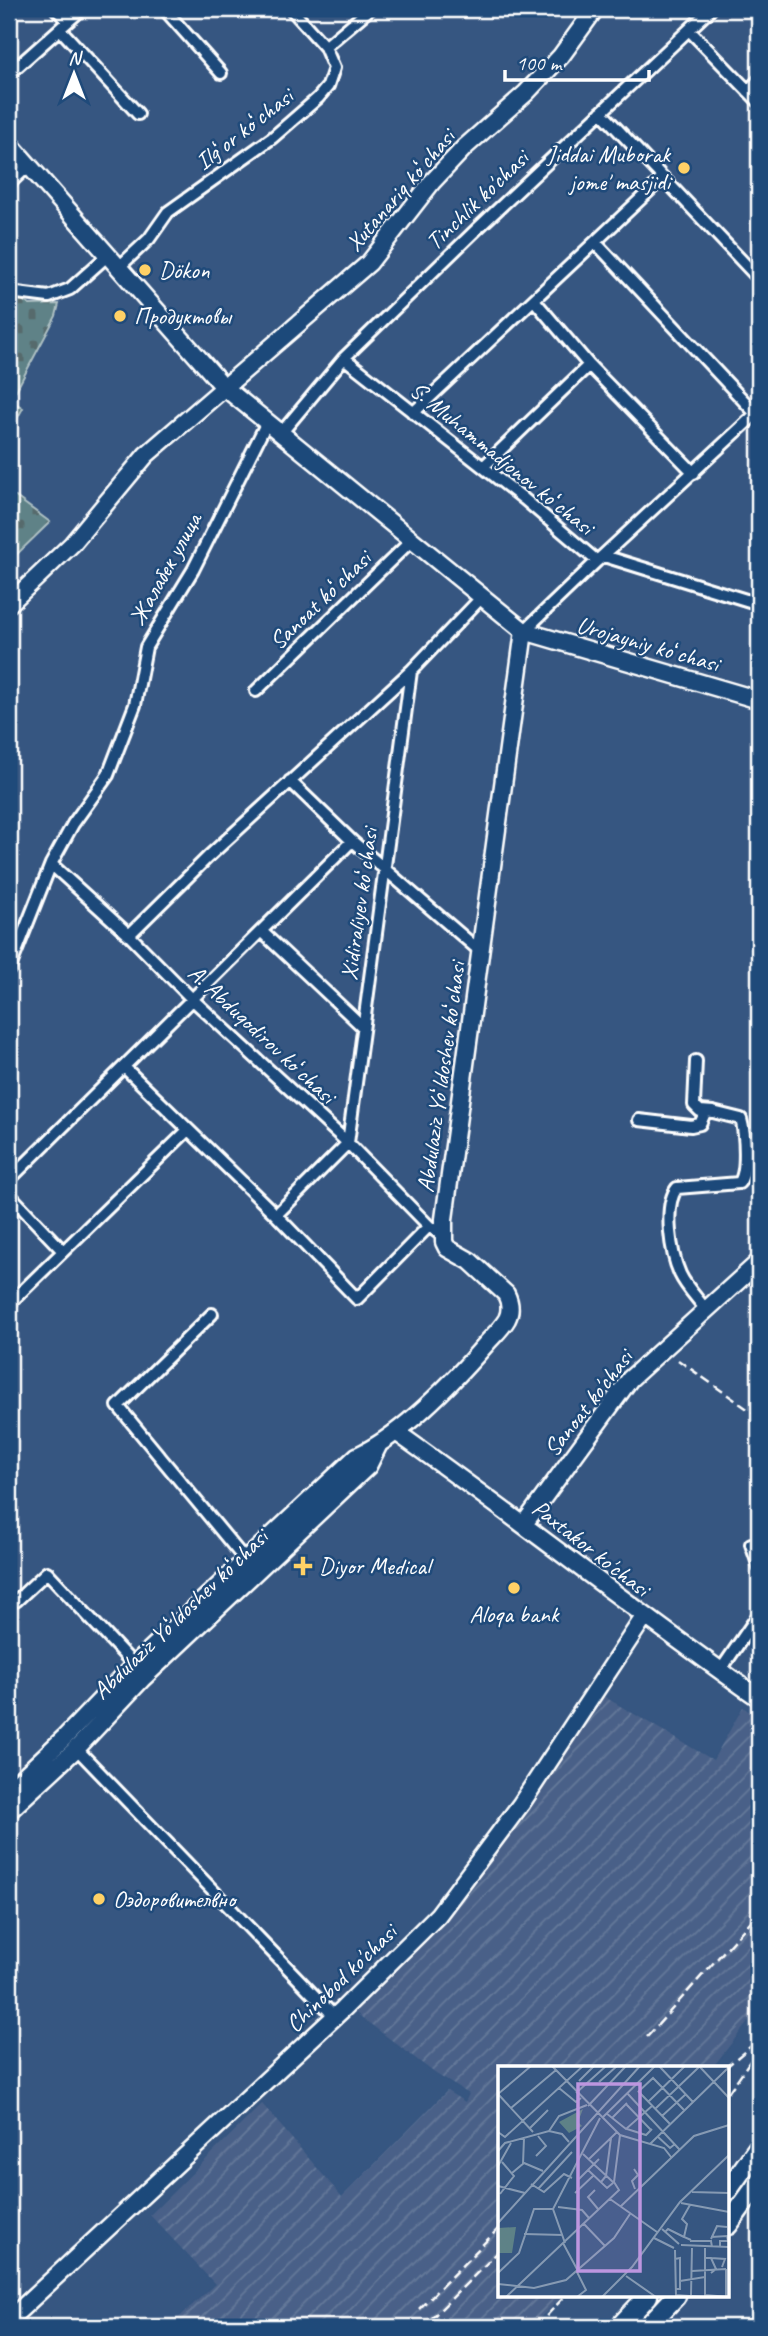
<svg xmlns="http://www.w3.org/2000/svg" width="768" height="2336" font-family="Caveat,sans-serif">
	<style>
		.industrial { fill: url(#industrial-furrows) }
		.cemetery { fill: url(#cemetery-stones); stroke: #aec0c3; stroke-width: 2 }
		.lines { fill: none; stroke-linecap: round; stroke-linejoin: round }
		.street-casing { stroke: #fff; stroke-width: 16 }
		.secondary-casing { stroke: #fff; stroke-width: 21 }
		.primary-casing { stroke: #fff; stroke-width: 23 }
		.street { stroke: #1f4a7a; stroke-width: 10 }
		.secondary { stroke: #1f4a7a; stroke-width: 16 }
		.primary { stroke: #1f4a7a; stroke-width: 18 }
		.rail { stroke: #fff; stroke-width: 2.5; stroke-dasharray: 10 5; stroke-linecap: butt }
		.poi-dot { fill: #ffd166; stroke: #1f4a7a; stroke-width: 2.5 }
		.labels { text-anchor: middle; stroke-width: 5; stroke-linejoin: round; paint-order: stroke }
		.street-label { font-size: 24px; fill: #fff; stroke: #1f4a7a }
		.poi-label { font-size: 24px; fill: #fff; stroke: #1f4a7a; text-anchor: start }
		.inset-road { fill: none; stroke: #869ab3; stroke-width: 2 }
		.view { fill: #bd96df; fill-opacity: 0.15; stroke: #bd96df; stroke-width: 3.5 }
		.inset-edge { fill: none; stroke: #fff; stroke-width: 3.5 }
	</style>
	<defs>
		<pattern id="industrial-furrows" width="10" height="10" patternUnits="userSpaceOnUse" patternTransform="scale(1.75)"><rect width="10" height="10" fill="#4a6188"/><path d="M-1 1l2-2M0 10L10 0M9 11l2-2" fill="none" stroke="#65799a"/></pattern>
		<pattern id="cemetery-stones" width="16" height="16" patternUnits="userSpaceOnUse" patternTransform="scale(1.75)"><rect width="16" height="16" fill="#5e8287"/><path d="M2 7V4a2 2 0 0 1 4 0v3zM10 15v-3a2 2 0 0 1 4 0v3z" fill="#566a6c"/></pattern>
	</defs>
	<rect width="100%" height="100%" fill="#365681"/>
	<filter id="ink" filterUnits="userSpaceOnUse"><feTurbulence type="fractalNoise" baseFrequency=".0143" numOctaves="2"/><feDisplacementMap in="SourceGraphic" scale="14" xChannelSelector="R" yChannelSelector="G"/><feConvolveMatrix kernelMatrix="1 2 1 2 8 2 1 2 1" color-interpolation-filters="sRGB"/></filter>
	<g filter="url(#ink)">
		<path class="industrial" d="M603,1696l110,64 30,-53 16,12v289l-47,60h-212v228h63l-33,31h-361l46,-43 -65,-69 112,-111 80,93 105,-106 18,11 4,-8 -33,-20 -84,-64 97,-93z"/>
		<path class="cemetery" d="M9,297l11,2 10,6 29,-1 -3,12 -45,84 12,8 -14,25z
			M9,492l41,30 -41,40z"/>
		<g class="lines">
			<defs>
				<path id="street" d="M56,9l12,12
					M164,9l57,64
					M60,29l78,85
					M689,30l70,72
					M325,47l45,-38
					M9,74l73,-65
					M748,91l11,-11
					M601,112l158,167
					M9,184l19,-18
					M595,242l164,175
					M118,268l31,-29 19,-27 104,-74 46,-40 10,-12 6,-18 -9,-21 -34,-38
					M9,292l40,5 21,-8 37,-33
					M534,300l55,65 105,108
					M344,358l180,141 73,62 162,-150
					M413,413l250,-235
					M282,432l62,-74 134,-130 233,-219
					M483,467l106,-102
					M604,556l155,48
					M524,631l73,-70
					M256,691l157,-152
					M290,781l62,60 129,111
					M352,841l-91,90 102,96
					M51,864l78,71 63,64 156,144 81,83 15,11
					M129,935l79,-78 203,-186 71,-74
					M9,970l42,-106 22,-40 35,-49 27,-70 11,-58 47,-77 74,-148
					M696,1061l-2,44 6,6 13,1 28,7c4,14 7,53 -2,64l-62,5c-14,18 -6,66 3,86 6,13 18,25 26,36
					M124,1067l152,148 81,84 72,-73
					M639,1120l52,6 9,-2 5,-11
					M9,1180l252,-249
					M9,1194l54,57
					M276,1215l72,-72 63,-472
					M9,1304l179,-174
					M212,1314l-94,92 128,155
					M751,1544l8,23
					M9,1601h7l31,-29 87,93
					M720,1671l39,-57
					M74,1746l260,270"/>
				<path id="secondary" d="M9,143l215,244 300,244 235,69
					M9,604l63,-60 74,-89 223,-192 63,-81 33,-35 61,-54 35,-37 34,-47
					M396,1432c123,87 240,180 363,266
					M524,1524l106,-145 129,-117
					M9,1790l55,-52 70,-73 223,-209c45,-21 96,-74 129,-112 7,-8 16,-16 21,-25 4,-8 3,-17 -1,-25l-36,-33 -23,-13 -3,-6v-23l80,-588
					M9,1811l68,-63 65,-69 226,-213 10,-20
					M9,2320l334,-311 95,-94 83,-111 123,-187"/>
				<path id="primary" d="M728,2190l31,-44
					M728,2225l31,-43
					M619,2327l29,-31
					M647,2327l29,-31"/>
			</defs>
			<use href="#street" class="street-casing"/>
			<use href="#secondary" class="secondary-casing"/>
			<use href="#primary" class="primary-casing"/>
			<use href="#street" class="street"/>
			<use href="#secondary" class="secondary"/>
			<use href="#primary" class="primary"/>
			<path class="rail" d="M678,1360l81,57
				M647,2037l112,-125
				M725,2068l32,-27
				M728,2093l31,-45
				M419,2309l81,-82
				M430,2320l70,-70
				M401,2327l3,-2
				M536,2327l29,-31"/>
		</g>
	</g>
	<g class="poi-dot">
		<circle cx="684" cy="168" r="7"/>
		<circle cx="145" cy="270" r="7"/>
		<circle cx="120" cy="316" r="7"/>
		<path d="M299.5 1555.5h7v7h7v7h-7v7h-7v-7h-7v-7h7z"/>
		<circle cx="514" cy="1588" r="7"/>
		<circle cx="99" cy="1899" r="7"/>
	</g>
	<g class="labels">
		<g class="street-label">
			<text transform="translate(244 129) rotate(-38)" y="8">Ilgʻor koʻchasi</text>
			<text transform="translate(400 190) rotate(-49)" y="8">Xutanariq koʻchasi</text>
			<text transform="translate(477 200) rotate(-44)" y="8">Tinchlik ko'chasi</text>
			<text transform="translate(502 458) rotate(39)" y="8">S. Muhammadjonov koʻchasi</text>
			<text transform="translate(165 569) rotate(-61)" y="8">Жалабек улица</text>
			<text transform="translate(320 600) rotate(-44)" y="8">Sanoat koʻchasi</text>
			<text transform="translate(648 644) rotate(16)" y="8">Urоjayniy koʻchasi</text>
			<text transform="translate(359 904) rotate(-82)" y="8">Xidiraliyev koʻchasi</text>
			<text transform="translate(262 1034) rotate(43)" y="8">A. Abduqodirov koʻchasi</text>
			<text transform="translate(441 1077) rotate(-82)" y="8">Abdulaziz Yoʻldoshev koʻchasi</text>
			<text transform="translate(588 1403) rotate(-52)" y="8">Sanoat ko'chasi</text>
			<text transform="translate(591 1548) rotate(38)" y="8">Paxtakor ko'chasi</text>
			<text transform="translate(180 1614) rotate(-44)" y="8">Abdulaziz Yoʻldoshev koʻchasi</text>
			<text transform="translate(341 1978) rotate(-44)" y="8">Chinobod ko'chasi</text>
		</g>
		<g class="poi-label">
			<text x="670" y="162" text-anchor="end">Jiddai Muborak<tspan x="670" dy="28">jome' masjidi</tspan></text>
			<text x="159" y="278">Dökon</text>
			<text x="134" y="324">Продуктовы</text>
			<text x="319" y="1574">Diyor Medical</text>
			<text x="514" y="1622" text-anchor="middle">Aloqa bank</text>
			<text x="113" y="1907">Оэдоровителвно</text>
		</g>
	</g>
	<g transform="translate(498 2066)">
		<rect width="231" height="231" fill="#365681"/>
		<path d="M85,43l-5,13 4,4 -13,7 -10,-11zM18,161l-4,26h-14v-25z" fill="#5e8287"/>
		<path class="inset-road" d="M54,0l68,69 44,13 7,9M161,0l34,36M201,0l15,16M81,15l15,-15M101,16l18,-16M216,16l15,16M61,22l17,14 5,-4M140,25l32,33M140,26l15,-14 31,32M78,27l30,-27M129,27l52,56M0,28l35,38M0,28l33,-28M150,36l37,-36M128,38l25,26M90,40l38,-40M13,42l45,-38M157,43l44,-42M108,47l20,16 26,-23M164,50l24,-22M104,52l53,-52M114,52l15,-15M32,62l18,-18M129,63l19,6 6,-6M51,65l10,-15 28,-11M0,66l7,5 78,-71M159,70l13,12 5,-4M152,78l79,-77M0,85l7,-8 44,-12 13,3 7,8M85,88l31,29M38,90l10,-10 -8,-10M91,93l28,-27M25,98l1,-26M0,100l13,-23M136,103l4,6 -6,6 3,8M90,104l19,18 6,-5M14,107l12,-10 19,8M81,113l20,-20M103,116l5,-6 5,-38M33,118l13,8 20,-18 8,4M0,120l27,7M40,123l34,-37M97,124l-7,7 10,12M194,126l37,1M77,127l19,-18M2,128l14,-18 -12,-14M112,133l47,33M183,137l48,9M192,139l-8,14 5,5 -3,13 7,3M60,141l24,3 7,8M122,141l74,-71 35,-11M0,157l142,-157M86,158l21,22M164,163l17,15M167,166l3,-3 16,8M26,168l39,1M213,171l16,-1 1,5h-8v6M156,172l20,10M213,173l6,-13 10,1M192,175h21l1,6M65,177l15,28M67,177l-12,-34 47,-91M183,179l48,2M207,182v47l24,2M177,184l1,47M207,192h6l5,11 -5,4M213,192l14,1 -3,8M177,193l5,-1v31h-5M228,203v28M194,205l34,-2M0,207l21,-20 15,-44h19M128,210l30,21M182,215l25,-4M0,218l36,4 32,-8 48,-42 16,-24M178,229l28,2M193,229l1,-47M8,231l113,-107 -5,-8 6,-47M79,231l9,-7 -9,-18M104,231l30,-30 48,-65 49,-47"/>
		<path class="view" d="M80,18h62v187h-62z"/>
		<rect width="231" height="231" class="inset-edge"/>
	</g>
	<rect width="768" height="2336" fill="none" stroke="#1f4a7a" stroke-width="35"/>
	<rect x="18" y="18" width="733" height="2301" fill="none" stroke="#fff" stroke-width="2.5" filter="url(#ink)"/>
	<g transform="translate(74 74)" stroke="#1f4a7a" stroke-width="5" paint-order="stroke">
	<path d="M0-5L12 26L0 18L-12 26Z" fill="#ffffff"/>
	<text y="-10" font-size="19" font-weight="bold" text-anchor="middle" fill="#ffffff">N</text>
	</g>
	<path d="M505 70v10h144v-10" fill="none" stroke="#ffffff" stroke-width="3.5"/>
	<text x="516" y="70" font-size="21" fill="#ffffff" stroke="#1f4a7a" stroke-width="5" paint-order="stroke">100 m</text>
</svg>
